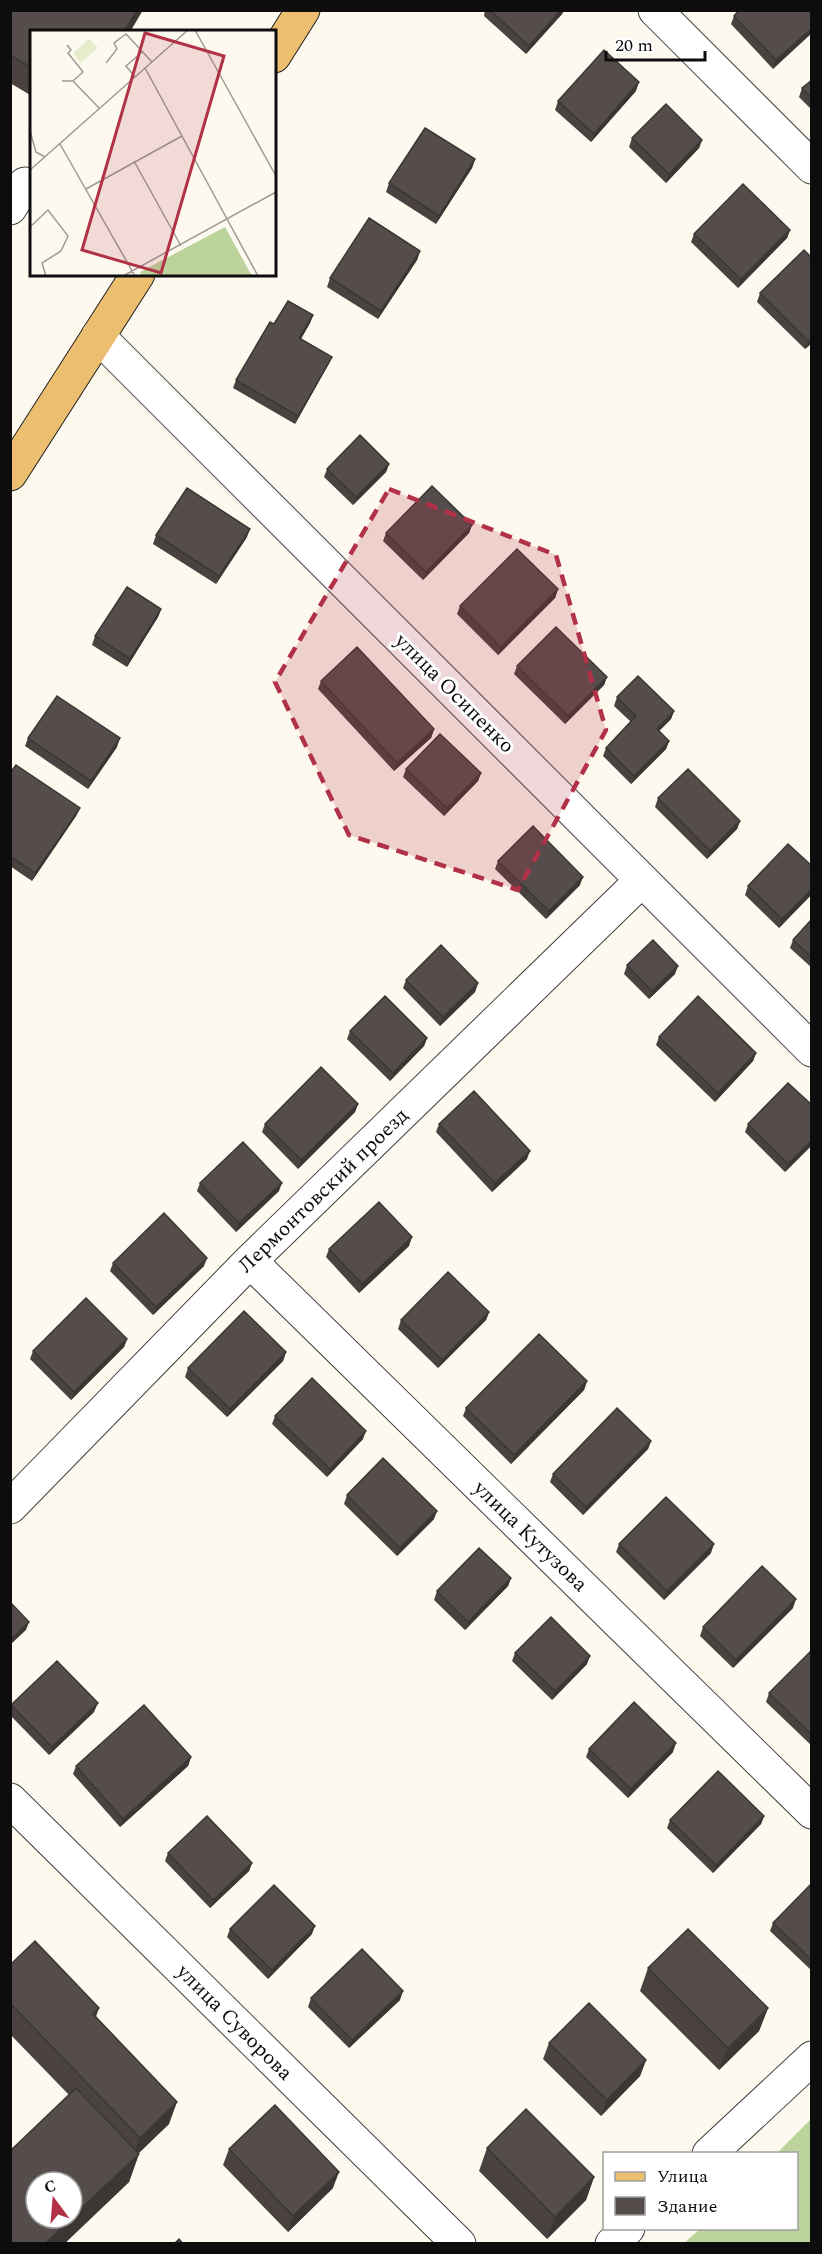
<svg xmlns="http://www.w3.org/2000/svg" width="822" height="2254" font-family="Spectral,serif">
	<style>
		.forest { fill: #bcd49c }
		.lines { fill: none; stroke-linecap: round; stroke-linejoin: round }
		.minor-casing { stroke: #404040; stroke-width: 35 }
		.major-casing { stroke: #1e1e1e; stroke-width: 35 }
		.minor { stroke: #fff; stroke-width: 33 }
		.major { stroke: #ecbf70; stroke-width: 33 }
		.wall { fill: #494240 }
		.shaded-wall { fill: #3c3634 }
		.building { fill: #554d4b; stroke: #3c3634; stroke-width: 1.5 }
		.marked { fill: #b13147; fill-opacity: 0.2; stroke: #b13147; stroke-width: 4.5; stroke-dasharray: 12 8; stroke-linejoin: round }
		.labels { text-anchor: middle; stroke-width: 6; stroke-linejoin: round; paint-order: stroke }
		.street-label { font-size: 21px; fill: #0d0d0d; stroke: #fff }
		.inset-road { fill: none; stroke: #9e9b95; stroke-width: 1.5 }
		.view { fill: #b13147; fill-opacity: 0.15; stroke: #b13147; stroke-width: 3 }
		.inset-edge { fill: none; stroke: #0d0d0d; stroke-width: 3 }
	</style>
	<rect width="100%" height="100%" fill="#fef9ef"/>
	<path class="forest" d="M811,2119v124h-127l16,-14 96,-1v-74l-19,-1z"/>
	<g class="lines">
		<defs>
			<path id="minor" d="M655,10l157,157
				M10,208l15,-24
				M98,336l714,714
				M250,1261l562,551
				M10,1507l240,-246 392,-381
				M10,1800l449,444
				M709,2154l103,-96
				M612,2244l16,-16"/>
			<path id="major" d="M274,56l29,-46
				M10,474l128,-200"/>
		</defs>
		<use href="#minor" class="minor-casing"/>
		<use href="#major" class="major-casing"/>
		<use href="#minor" class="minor"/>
		<use href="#major" class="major"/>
	</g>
	<path class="wall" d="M10,10l22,22v64l-22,-13z
		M485,10h79l-2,4 -36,40 -42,-38z
		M812,10l-39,59 -42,-45 3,-8z
		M812,80v30l-13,-13 3,-9z
		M636,91l-45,51 -36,-32 3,-9z
		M632,138l70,2 -3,8 -33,35 -37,-36z
		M475,159l-3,9 -36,56 -50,-32 3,-9z
		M790,230l-3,8 -49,50 -47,-46 3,-8z
		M420,251l-3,9 -39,59 -51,-32 3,-9z
		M760,293l52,50 -7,6 -48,-47z
		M313,315l-3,8 -9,16 31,18 -4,8 -33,59 -62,-36 3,-8 38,-56z
		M389,464l-3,8 -33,33 -29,-28 3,-8z
		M472,525l-3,8 -46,47 -40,-39 3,-8z
		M156,535l91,2 -31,47 -63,-40z
		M558,589l-3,9 -57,57 -41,-41 3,-8z
		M161,609l-3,8 -31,50 -35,-22 3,-9z
		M517,666l90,11 -3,8 -39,39 -51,-50z
		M321,681l113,48 -3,9 -37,33 -76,-82z
		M617,697l57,14 -3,8 -12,12 10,10 -3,8 -35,35 -28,-28 3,-8 25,-26 -17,-16z
		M28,738l89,9 -29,42 -63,-43z
		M406,769l75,4 -3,8 -34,35 -41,-39z
		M10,773l70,35 -4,8 -44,65 -22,-15z
		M658,798l82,23 -3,8 -30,30 -52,-52z
		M498,861l82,24 -34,34 -51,-50z
		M812,866v28l-33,34 -34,-33 3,-9z
		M812,919v49l-22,-20 3,-8z
		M627,965l48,9 -26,25 -25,-25z
		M406,980l72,3 -3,9 -35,34 -37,-38z
		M350,1031l77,7 -3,8 -34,35 -43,-42z
		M659,1037l97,16 -3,8 -38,41 -59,-57z
		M358,1104l-3,8 -57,57 -36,-37 3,-8z
		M812,1105v40l-27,27 -40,-40 3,-8z
		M439,1124l88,35 -35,33 -56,-60z
		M200,1183l79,8 -43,41 -39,-41z
		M409,1246l-50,47 -33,-36 3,-8z
		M113,1263l91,3 -51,49 -43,-44z
		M489,1312l-3,8 -48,48 -40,-39 3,-9z
		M127,1339l-3,8 -53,53 -41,-41 3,-8z
		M286,1352l-3,9 -56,56 -42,-40 3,-9z
		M587,1381l-3,9 -73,74 -48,-48 3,-8z
		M275,1416l88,23 -36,38 -55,-53z
		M651,1441l-3,8 -65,66 -33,-33 3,-8z
		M347,1495l87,24 -37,37 -53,-52z
		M619,1544l92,9 -47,47 -48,-48z
		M511,1578l-3,8 -43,44 -31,-30 3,-9z
		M793,1608l-60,60 -33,-32 3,-9z
		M812,1650v96l-46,-44 3,-9z
		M515,1653l72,11 -35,36 -40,-39z
		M11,1705l83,7 -45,43 -39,-40z
		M589,1749l84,3 -45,46 -42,-41z
		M191,1757l-3,9 -68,61 -47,-53 3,-8z
		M764,1816l-3,8 -48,49 -46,-45 3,-8z
		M168,1853l84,10 -3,8 -39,37 -45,-47z
		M812,1883v88l-42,-40 3,-8z
		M230,1929l82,5 -44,45 -41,-42z
		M10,1965l86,51 73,108 -30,29 -10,29 -65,62h-54l59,-149 -59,-61z
		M648,1968l120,40 -9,23 -40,39 -79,-79z
		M311,1998l89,2 -51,48 -41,-41z
		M549,2043l97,17 -6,16 -39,40 -58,-57z
		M487,2148l107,29 -8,23 -39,39 -68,-68z
		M229,2149l104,39 -45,44 -65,-67z"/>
	<path class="shaded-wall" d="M137,10h6l-13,22h-6z
		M561,10h3l-2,4 -36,40 3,-8z
		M812,28v5l-39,36 3,-9z
		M639,82l-3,9 -45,51 3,-8z
		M702,140l-3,8 -33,35 3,-9z
		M475,159l-3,9 -36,56 3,-8z
		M790,230l-3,8 -49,50 3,-9z
		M420,251l-3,9 -39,59 3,-8z
		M313,315l-3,8 -14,24 3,-9z
		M812,338v5l-7,6 3,-8z
		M332,357l-4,8 -33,59 3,-8z
		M389,464l-3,8 -33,33 3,-8z
		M472,525l-3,8 -46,47 3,-8z
		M250,529l-3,8 -31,47 3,-8z
		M558,589l-3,9 -57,57 3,-8z
		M161,609l-3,8 -31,50 3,-8z
		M607,677l-3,8 -39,39 3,-8z
		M674,711l-3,8 -18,18 4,-8z
		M434,729l-3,9 -37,33 3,-8z
		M120,738l-3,9 -29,42 3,-8z
		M669,741l-3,8 -35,35 3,-8z
		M481,773l-3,8 -34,35 3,-8z
		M80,808l-4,8 -44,65 3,-8z
		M740,821l-3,8 -30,30 3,-8z
		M583,877l-3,8 -34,34 3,-8z
		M812,889v5l-33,34 3,-9z
		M678,966l-3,8 -26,25 3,-8z
		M478,983l-3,9 -35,34 3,-9z
		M427,1038l-3,8 -34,35 3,-8z
		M756,1053l-3,8 -38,41 3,-9z
		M358,1104l-3,8 -57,57 3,-9z
		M812,1140v5l-27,27 3,-8z
		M530,1151l-3,8 -35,33 3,-9z
		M282,1183l-3,8 -43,41 3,-9z
		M412,1237l-3,9 -50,47 3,-9z
		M207,1258l-3,8 -51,49 3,-8z
		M489,1312l-3,8 -48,48 4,-8z
		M127,1339l-3,8 -53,53 3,-8z
		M286,1352l-3,9 -56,56 3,-8z
		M587,1381l-3,9 -73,74 3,-9z
		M366,1431l-3,8 -36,38 3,-8z
		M651,1441l-3,8 -65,66 3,-8z
		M437,1511l-3,8 -37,37 3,-8z
		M714,1544l-3,9 -47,47 3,-9z
		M511,1578l-3,8 -43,44 3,-8z
		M796,1599l-3,9 -60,60 3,-8z
		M29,1622l-3,8 -16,15v-5z
		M590,1656l-3,8 -35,36 3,-9z
		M98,1703l-4,9 -45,43 3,-8z
		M676,1743l-3,9 -45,46 3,-9z
		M191,1757l-3,9 -68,61 3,-8z
		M764,1816l-3,8 -48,49 3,-8z
		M252,1863l-3,8 -39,37 3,-8z
		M315,1926l-3,8 -44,45 4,-9z
		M403,1991l-3,9 -51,48 3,-8z
		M99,2008l-8,23 2,-17z
		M768,2008l-9,23 -40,39 9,-22z
		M646,2060l-6,16 -39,40 6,-16z
		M177,2102l-8,22 -38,36 9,-22z
		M139,2154l-10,28 -65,62h-19z
		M339,2172l-6,16 -45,44 5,-16z
		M594,2177l-8,23 -39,39 8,-22z"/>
	<path class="building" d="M10,10h127l-13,22h-92v36l-22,-13z
		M490,10h71l-32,36z
		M739,10h73v18l-36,32 -42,-44z
		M604,50l35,32 -45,52 -36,-33z
		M812,80v19l-10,-11z
		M666,104l36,36 -33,34 -37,-36z
		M425,128l50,31 -36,57 -50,-33z
		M743,184l47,46 -49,49 -47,-45z
		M369,218l51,33 -39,60 -51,-33z
		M804,250l8,8v80l-4,3 -48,-48z
		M288,301l25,14 -14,23 33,19 -34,59 -62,-36 34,-58 4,2z
		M360,435l29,29 -33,33 -29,-28z
		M432,486l40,39 -46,47 -40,-39z
		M187,488l63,41 -31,47 -63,-41z
		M517,549l41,40 -57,58 -41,-41z
		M127,587l34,22 -31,50 -35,-23z
		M556,627l51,50 -39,39 -51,-50z
		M357,647l77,82 -37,34 -76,-82z
		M638,676l36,35 -17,18 12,12 -35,35 -28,-28 30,-32 -19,-19z
		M57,696l63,42 -29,43 -63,-43z
		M440,734l41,39 -34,35 -41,-39z
		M16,765l64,43 -45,65 -25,-17v-83z
		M688,769l52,52 -30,30 -52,-53z
		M533,826l50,51 -34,34 -51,-50z
		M788,844l24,22v23l-30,30 -34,-33z
		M812,919v38l-19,-17z
		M653,940l25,26 -26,25 -25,-26z
		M441,945l37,38 -35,34 -37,-37z
		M385,996l42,42 -34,35 -43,-42z
		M698,996l58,57 -38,40 -59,-56z
		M321,1067l37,37 -57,56 -36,-36z
		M788,1083l24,22v35l-24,24 -40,-40z
		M474,1091l56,60 -35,32 -56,-59z
		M243,1142l39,41 -43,40 -39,-40z
		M379,1202l33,35 -50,47 -33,-35z
		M164,1213l43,45 -51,49 -43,-44z
		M448,1272l41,40 -47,48 -41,-40z
		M86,1298l41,41 -53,53 -41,-41z
		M244,1311l42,41 -56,57 -42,-41z
		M539,1334l48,47 -73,74 -48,-47z
		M312,1378l54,53 -36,38 -55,-53z
		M617,1408l34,33 -65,66 -33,-33z
		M383,1458l54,53 -37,37 -53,-53z
		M666,1497l48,47 -47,47 -48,-47z
		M479,1548l32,30 -43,44 -31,-31z
		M762,1566l34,33 -60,61 -33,-33z
		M10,1602l19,20 -19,18z
		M551,1617l39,39 -35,35 -40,-38z
		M812,1650v85l-43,-42z
		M57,1661l41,42 -46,44 -41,-42z
		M634,1702l42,41 -45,46 -42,-40z
		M144,1705l47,52 -68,62 -47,-53z
		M718,1771l46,45 -48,49 -46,-45z
		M207,1816l45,47 -39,37 -45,-47z
		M812,1883v77l-39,-37z
		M274,1885l41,41 -43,44 -42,-41z
		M688,1929l80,79 -40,40 -80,-80z
		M35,1941l64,67 -6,6 84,88 -37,36 -130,-135v-38z
		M362,1949l41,42 -51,49 -41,-42z
		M589,2003l57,57 -39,40 -58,-57z
		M76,2088l63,66 -67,63v-35h-36v36h35l-26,26h-35v-93z
		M275,2105l64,67 -46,44 -64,-67z
		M526,2109l68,68 -39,40 -68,-69z
		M179,2239l4,5h-9z"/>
	<path class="marked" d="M389,489l167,66 50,175 -88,160 -169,-55 -74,-153z"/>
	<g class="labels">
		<g class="street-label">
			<text transform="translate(455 693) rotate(45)" y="7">улица Осипенко</text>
			<text transform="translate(323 1190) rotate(-44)" y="7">Лермонтовский проезд</text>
			<text transform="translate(531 1536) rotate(44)" y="7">улица Кутузова</text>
			<text transform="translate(235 2022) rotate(45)" y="7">улица Суворова</text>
		</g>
	</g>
	<g transform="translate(30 30)">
		<rect width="246" height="246" fill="#fef9ef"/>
		<path d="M195,197l27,49h-110l-2,-4z" fill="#bcd49c"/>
		<path d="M59,9l9,9 -18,15 -7,-10z" fill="#e6edcc"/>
		<path class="inset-road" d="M165,0l81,146M37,15l4,5 -3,3 15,19 -10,9M76,33l11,-14 -3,-6 12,-9 26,28M115,38l113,208M105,47l-9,-11 16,-14M32,51h11l27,28M0,101l6,21 9,5M30,114l75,132M104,131l47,85M0,140l158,-140M56,159l96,-53M0,197l18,-17 20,26 -7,15 -19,12 4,13M93,246l153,-84"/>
		<path class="view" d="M115,3l79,23 -63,217 -79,-23z"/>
		<rect width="246" height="246" class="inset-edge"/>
	</g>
	<rect width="822" height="2254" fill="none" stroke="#0d0d0d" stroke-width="24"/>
	<rect x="603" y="2152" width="195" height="78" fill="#ffffff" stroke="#9e9e9e" stroke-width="1.5"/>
	<rect x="615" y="2172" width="30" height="9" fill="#ecbf70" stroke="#9e9e9e" stroke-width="1.5"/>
	<text x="657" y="2182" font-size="18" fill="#0d0d0d">Улица</text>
	<rect x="615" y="2197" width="30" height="18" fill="#554d4b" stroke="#9e9e9e" stroke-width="1.5"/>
	<text x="657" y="2212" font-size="18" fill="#0d0d0d">Здание</text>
	<g transform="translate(54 2200) rotate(344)"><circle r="28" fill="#ffffff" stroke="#9e9e9e" stroke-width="1.5"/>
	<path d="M0-4.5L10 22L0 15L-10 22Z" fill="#b13147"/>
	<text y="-9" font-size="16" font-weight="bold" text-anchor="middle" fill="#0d0d0d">С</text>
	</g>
	<path d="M606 51v9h99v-9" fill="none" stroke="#0d0d0d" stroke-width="3"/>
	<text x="615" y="51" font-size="18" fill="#0d0d0d" stroke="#ffffff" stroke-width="4.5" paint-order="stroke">20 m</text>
</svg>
